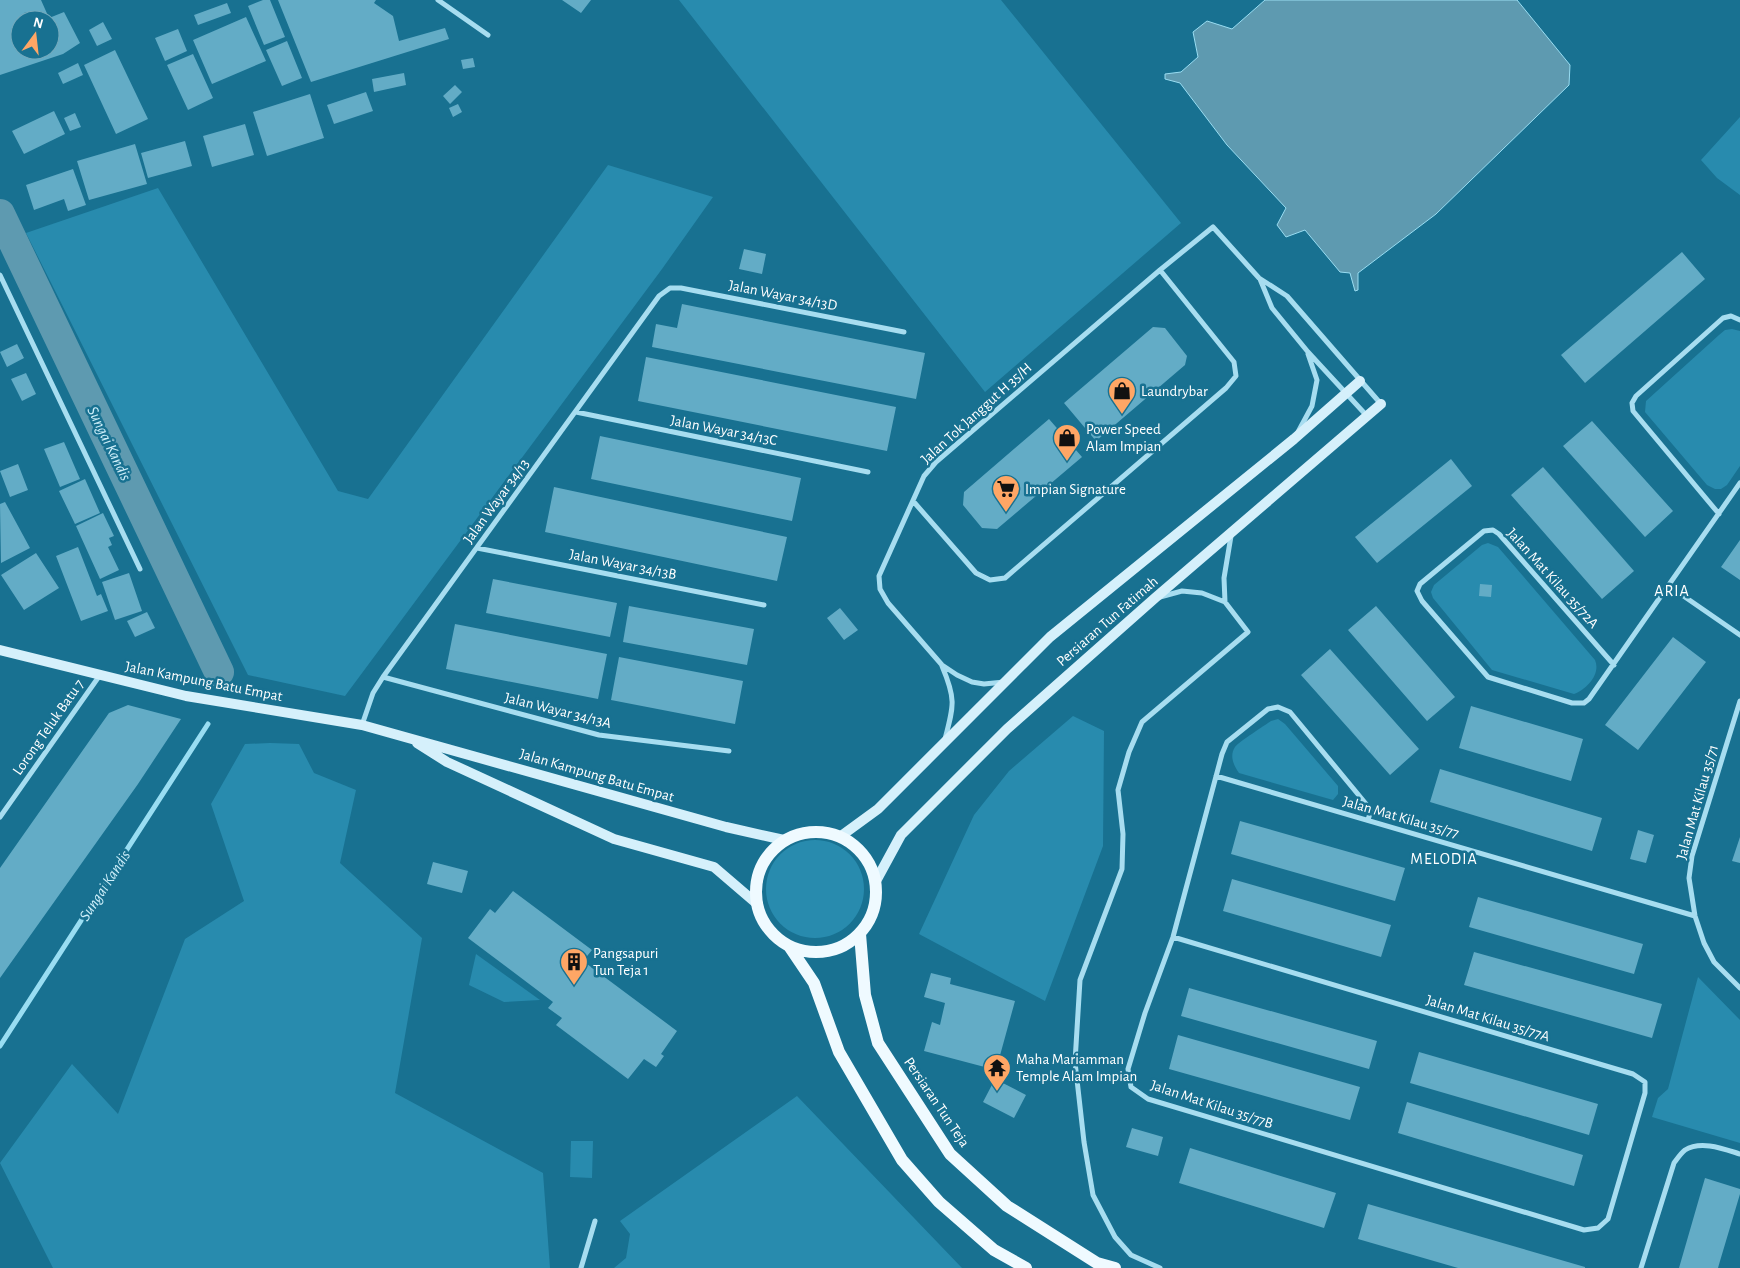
<svg xmlns="http://www.w3.org/2000/svg" width="1740" height="1268" font-family="'Alegreya Sans',sans-serif">
	<style>
		.green { fill: #288bae }
		.water { fill: #5e9ab0; stroke: #99ddf2 }
		.lines { fill: none; stroke-linecap: round; stroke-linejoin: round }
		.stream { stroke: #99ddf2; stroke-width: 5 }
		.river { stroke: #5e9ab0; stroke-width: 30 }
		.building { fill: #63acc6; fill-rule: evenodd }
		.street { stroke: #a7ddf0; stroke-width: 5 }
		.secondary { stroke: #d5f0fb; stroke-width: 10 }
		.primary { stroke: #effaff; stroke-width: 12 }
		.labels { text-anchor: middle; stroke-width: 5; stroke-linejoin: round; paint-order: stroke }
		.street-label { font-size: 15px; fill: #fff; stroke: #187191 }
		.poi-label { font-size: 15px; fill: #fff; stroke: #187191; text-anchor: start }
		.water-label { font-size: 16px; font-style: italic; fill: #ceeffa; stroke: #187191 }
		.neighbourhood-label { font-size: 16px; letter-spacing: 1px; fill: #fff; stroke: #187191 }
	</style>
	<rect width="100%" height="100%" fill="#187191"/>
	<path class="green" d="M679,0h322l180,223 -196,169z
		M1740,117v78l-23,-17 -16,-18z
		M608,165l105,32 -51,72 -317,427 -97,-21 -222,-442 132,-45 180,303 30,8z
		M1732,329l8,2v135l-13,19 -6,4h-6l-8,-4 -62,-73 1,-11 73,-66 6,-5z
		M1488,543l10,4 97,113c6,14 -8,29 -21,34l-82,-24 -59,-72 -2,-6 3,-7 48,-40z
		M1073,716l31,15 -1,115 -58,155 -126,-67 55,-119 35,-44z
		M1278,719l7,5 53,62v8l-5,6 -94,-27c-5,-7 -10,-17 -4,-26 5,-6 29,-21 36,-26z
		M270,743l29,1 15,29 42,17 -16,73 82,75 -27,155 148,80 7,95h-497l-53,-105 72,-99 46,50 67,-175 59,-38 -33,-97 34,-60z
		M766 889a49 49 0 1 1 98 0a49 49 0 1 1-98 0Z
		M476,954l64,46 -36,2 -35,-17z
		M1698,977l42,43v123l-88,-26 6,-19 10,-9z
		M797,1096l165,172h-348l12,-10 4,-24 -10,-13z
		M571,1141h22l-1,37 -22,-1z"/>
	<path class="water" d="M1265,0h252l53,65 -1,20 -133,129 -78,59v17l-3,1 -5,-18 -10,-1 -35,-42 -19,7 -9,-12 9,-17 -59,-63 -47,-62 -15,-4v-5l16,-2 17,-15 -5,-25 14,-11 25,8z"/>
	<g class="lines">
		<path class="stream" d="M0,1046l208,-322"/>
		<path class="river" d="M0,214l219,458"/>
	</g>
	<path class="building" d="M0,0h41l8,18 15,-6 16,31 -17,11 -63,21zM20,20h30v30h-30z
		M263,0h7l15,37 -21,8 -16,-39z
		M278,0h98l-2,3 19,13 6,25 46,-13 4,11 -138,43z
		M562,0h29l-10,13z
		M227,3l4,10 -33,12 -4,-10z
		M246,17l20,44 -54,23 -19,-44z
		M103,22l9,17 -15,7 -8,-16z
		M178,29l9,22 -22,10 -10,-23z
		M287,41l15,37 -20,8 -16,-36z
		M115,50l33,69 -32,15 -32,-69z
		M193,54l20,44 -25,12 -21,-45z
		M473,58l2,9 -12,2 -2,-9z
		M78,63l5,12 -20,9 -5,-11z
		M404,73l2,12 -32,7 -2,-13z
		M455,85l7,7 -12,12 -7,-8z
		M366,92l7,19 -39,13 -7,-19z
		M310,94l14,44 -57,18 -14,-44z
		M458,104l4,8 -9,5 -4,-9z
		M54,111l11,23 -41,20 -12,-23z
		M75,113l6,14 -11,4 -6,-13z
		M245,124l9,31 -42,12 -9,-31z
		M185,141l7,25 -44,12 -7,-25z
		M135,144l12,40 -58,16 -12,-39z
		M73,169l13,36 -18,6 -4,-12 -30,11 -8,-25z
		M744,249l22,5 -4,20 -23,-5z
		M1682,252l23,27 -120,104 -24,-28z
		M682,304l243,49 -9,46 -264,-52 4,-23 21,4z
		M1153,327l12,1 22,28 -2,9 -89,76 -32,-38z
		M17,344l7,14 -17,9 -7,-15z
		M646,357l250,50 -9,44 -249,-50z
		M26,373l10,21 -14,7 -11,-22z
		M1049,419l33,38 -85,72 -15,-1 -19,-23 1,-13z
		M1592,421l81,90 -28,26 -82,-91z
		M600,436l201,42 -9,43 -201,-42z
		M64,442l16,37 -20,8 -16,-38z
		M1451,459l21,27 -95,77 -22,-26z
		M18,464l10,26 -18,7 -10,-26z
		M1543,467l91,104 -32,28 -91,-104z
		M85,479l15,34 -25,11 -16,-33z
		M554,487l233,50 -10,44 -232,-49z
		M5,502l25,46 -29,15 -1,-59z
		M103,513l11,23 -5,2 3,7 -4,2 11,23 -19,9 -24,-53z
		M1740,540v40l-19,-13z
		M78,547l19,49 4,-2 7,17 -27,10 -25,-65z
		M36,553l23,35 -35,22 -23,-35z
		M129,573l13,38 -27,9 -13,-38z
		M493,579l124,24 -7,34 -124,-24z
		M1480,584l12,1 -1,12 -12,-1z
		M629,606l125,23 -7,36 -124,-23z
		M1376,606l79,91 -28,24 -79,-91z
		M840,608l18,22 -14,10 -17,-22z
		M147,612l8,16 -20,9 -8,-16z
		M455,624l152,30 -9,45 -152,-30z
		M1673,637l33,25 -68,88 -33,-25z
		M1330,649l89,100 -29,26 -89,-100z
		M619,657l124,24 -8,43 -124,-24z
		M128,705l53,14 -43,65 -138,194v-110l109,-155z
		M1471,706l112,33 -12,42 -112,-33z
		M1440,769l162,49 -10,33 -162,-49z
		M1240,821l165,47 -10,33 -164,-47z
		M1638,830l16,5 -8,28 -16,-4z
		M1740,837v26l-8,-2z
		M433,862l35,9 -6,22 -35,-9z
		M1232,879l159,46 -10,32 -158,-46z
		M513,891l79,59 -9,11 94,70 -16,23 3,2 -8,11 -12,-8 -16,20 -72,-54 6,-7 -14,-10 5,-6 -85,-64 22,-29 5,4z
		M1478,897l165,47 -9,30 -165,-47z
		M1474,952l188,52 -10,34 -188,-53z
		M931,973l20,5 -1,6 65,17 -19,69 -72,-19 8,-29 8,3 5,-22 -21,-6z
		M1189,988l188,53 -8,28 -188,-53z
		M1178,1035l182,52 -10,33 -181,-51z
		M1419,1052l179,52 -9,31 -179,-52z
		M995,1079l31,16 -12,23 -31,-16z
		M1407,1102l176,53 -9,31 -176,-53z
		M1132,1128l31,9 -5,19 -32,-9z
		M1190,1148l146,45 -12,35 -145,-45z
		M1705,1178l35,11v5l-20,67 -2,7h-39z
		M1368,1204l217,63v1h-127l-100,-29z"/>
	<g class="lines">
		<path class="street" d="M438,0l50,35
			M0,275l140,294
			M1260,279l12,29 36,44 59,64
			M576,412l292,60
			M1298,432l14,-26 5,-26 -9,-26
			M913,501l63,72 14,7 15,-2 221,-190 10,-12 -2,-14 -74,-92
			M1719,514l-86,-103 -1,-8 4,-7 87,-78 8,-2 9,4
			M477,548l287,57
			M1669,586l71,49
			M1160,597l22,-6 20,2 23,9 -1,-24 7,-42
			M1614,665l-115,-131 -6,-4 -9,1 -64,53 -3,7 5,10 66,76 84,26h12l5,-4 151,-216
			M942,666c14,33 12,39 3,73
			M383,677l216,58 130,16
			M1004,682l-20,2 -12,-2 -15,-7 -15,-10 -54,-62 -8,-14 -1,-13 45,-100 12,-14 224,-192 53,-43 46,51 28,18 94,108
			M1740,701l-48,155 -3,22 6,38 9,27 10,19 26,26
			M362,725l11,-32 10,-16 276,-381 11,-8h11l223,44
			M1216,776l479,140
			M0,817l100,-142
			M1173,937l460,137 12,8v11l-37,126 -10,9 -14,2 -436,-131 -17,-12 -3,-18 17,-56 28,-76 49,-183 5,-12 41,-33 10,-2 12,5 81,98 -3,10
			M581,1268l14,-47
			M1160,1268l-29,-13 -16,-18 -22,-42 -9,-53 -9,-80 5,-82 42,-111 1,-35 -5,-44 11,-38 13,-30 106,-90 -23,-30
			M1641,1268l33,-105c3,-4 7,-10 11,-13 16,-10 39,-1 55,4"/>
		<path class="secondary" d="M0,650l186,46 176,29 364,102 58,13
			M417,743l30,19 167,77 100,28 42,36
			M841,836l37,-27 172,-172 244,-198 66,-58
			M876,881l25,-46 106,-106 148,-131 226,-194"/>
		<path class="primary" d="M756 892a60 60 0 1 1 120 0a60 60 0 1 1-120 0Z
			M860,934l5,61 13,48 72,111 57,52 90,57 18,5
			M789,946l25,37 25,69 63,108 37,42 55,48 32,18"/>
	</g>
	<defs>
		<symbol id="shop-pin" viewBox="-11 -11 22 30"><path d="M0 17L-7.5 6A9.5 9.5 0 1 1 7.5 6Z" fill="#ffa665" stroke="#187191"/><path d="M-5-2.5h2.3a2.7 3.5 0 0 1 5.4 0H5L5.5 6h-11ZM-1.5-2.5h3a1.5 2.3 0 0 0-3 0Z" fill="#111"/></symbol>
		<symbol id="supermarket-pin" viewBox="-11 -11 22 30"><path d="M0 17L-7.5 6A9.5 9.5 0 1 1 7.5 6Z" fill="#ffa665" stroke="#187191"/><path d="M-6-5.5h2.5l.6 2H6L4.5 2H-2.5L-4.4-4H-6ZM-1.5 3.2a1.3 1.3 0 1 0 .1 0ZM3 3.2a1.3 1.3 0 1 0 .1 0Z" fill="#111"/></symbol>
		<symbol id="building-pin" viewBox="-11 -11 22 30"><path d="M0 17L-7.5 6A9.5 9.5 0 1 1 7.5 6Z" fill="#ffa665" stroke="#187191"/><path d="M-4-6H4V6H1V3H-1V6H-4ZM-2.5-4.3h1.7v1.8h-1.7ZM.8-4.3h1.7v1.8H.8ZM-2.5-1h1.7V.8h-1.7ZM.8-1h1.7V.8H.8Z" fill="#111"/></symbol>
		<symbol id="temple-pin" viewBox="-11 -11 22 30"><path d="M0 17L-7.5 6A9.5 9.5 0 1 1 7.5 6Z" fill="#ffa665" stroke="#187191"/><path d="M0-6L5-2H3V0L6.5 2.5H4V6H1.5V3h-3V6H-4V2.5H-6.5L-3 0V-2H-5Z" fill="#111"/></symbol>
	</defs>
	<g fill-rule="evenodd">
		<use href="#shop-pin" x="1106" y="375" width="32" height="43"/>
		<use href="#shop-pin" x="1051" y="422" width="32" height="43"/>
		<use href="#supermarket-pin" x="990" y="473" width="32" height="43"/>
		<use href="#building-pin" x="558" y="946" width="32" height="43"/>
		<use href="#temple-pin" x="981" y="1052" width="32" height="43"/>
	</g>
	<g class="labels">
		<g class="street-label">
			<text transform="translate(783 295) rotate(11)" y="5">Jalan Wayar 34/13D</text>
			<text transform="translate(976 413) rotate(-42)" y="5">Jalan Tok Janggut H 35/H</text>
			<text transform="translate(724 430) rotate(11)" y="5">Jalan Wayar 34/13C</text>
			<text transform="translate(496 501) rotate(-54)" y="5">Jalan Wayar 34/13</text>
			<text transform="translate(623 564) rotate(11)" y="5">Jalan Wayar 34/13B</text>
			<text transform="translate(1553 578) rotate(48)" y="5">Jalan Mat Kilau 35/72A</text>
			<text transform="translate(1107 621) rotate(-41)" y="5">Persiaran Tun Fatimah</text>
			<text transform="translate(204 681) rotate(11)" y="5">Jalan Kampung Batu Empat</text>
			<text transform="translate(558 710) rotate(14)" y="5">Jalan Wayar 34/13A</text>
			<text transform="translate(48 727) rotate(-55)" y="5">Lorong Teluk Batu 7</text>
			<text transform="translate(597 775) rotate(16)" y="5">Jalan Kampung Batu Empat</text>
			<text transform="translate(1697 802) rotate(-74)" y="5">Jalan Mat Kilau 35/71</text>
			<text transform="translate(1401 817) rotate(16)" y="5">Jalan Mat Kilau 35/77</text>
			<text transform="translate(1488 1018) rotate(17)" y="5">Jalan Mat Kilau 35/77A</text>
			<text transform="translate(937 1102) rotate(56)" y="5">Persiaran Tun Teja</text>
			<text transform="translate(1212 1104) rotate(18)" y="5">Jalan Mat Kilau 35/77B</text>
		</g>
		<g class="poi-label">
			<text x="1141" y="396">Laundrybar</text>
			<text x="1086" y="434">Power Speed<tspan x="1086" dy="17">Alam Impian</tspan></text>
			<text x="1025" y="494">Impian Signature</text>
			<text x="593" y="958">Pangsapuri<tspan x="593" dy="17">Tun Teja 1</tspan></text>
			<text x="1016" y="1064">Maha Mariamman<tspan x="1016" dy="17">Temple Alam Impian</tspan></text>
		</g>
		<g class="water-label">
			<text transform="translate(110 443) rotate(64)" y="6">Sungai Kandis</text>
			<text transform="translate(104 885) rotate(-57)" y="6">Sungai Kandis</text>
		</g>
		<g class="neighbourhood-label">
			<text x="1672" y="596">ARIA</text>
			<text x="1444" y="864">MELODIA</text>
		</g>
	</g>
	<g transform="translate(35 35) rotate(15)"><circle r="24" fill="#187191" stroke="#74aabd"/>
	<path d="M0-4L9 19L0 12L-9 19Z" fill="#ffa665"/>
	<text y="-8" font-size="14" font-weight="bold" text-anchor="middle" fill="#ffffff">N</text>
	</g>
</svg>
